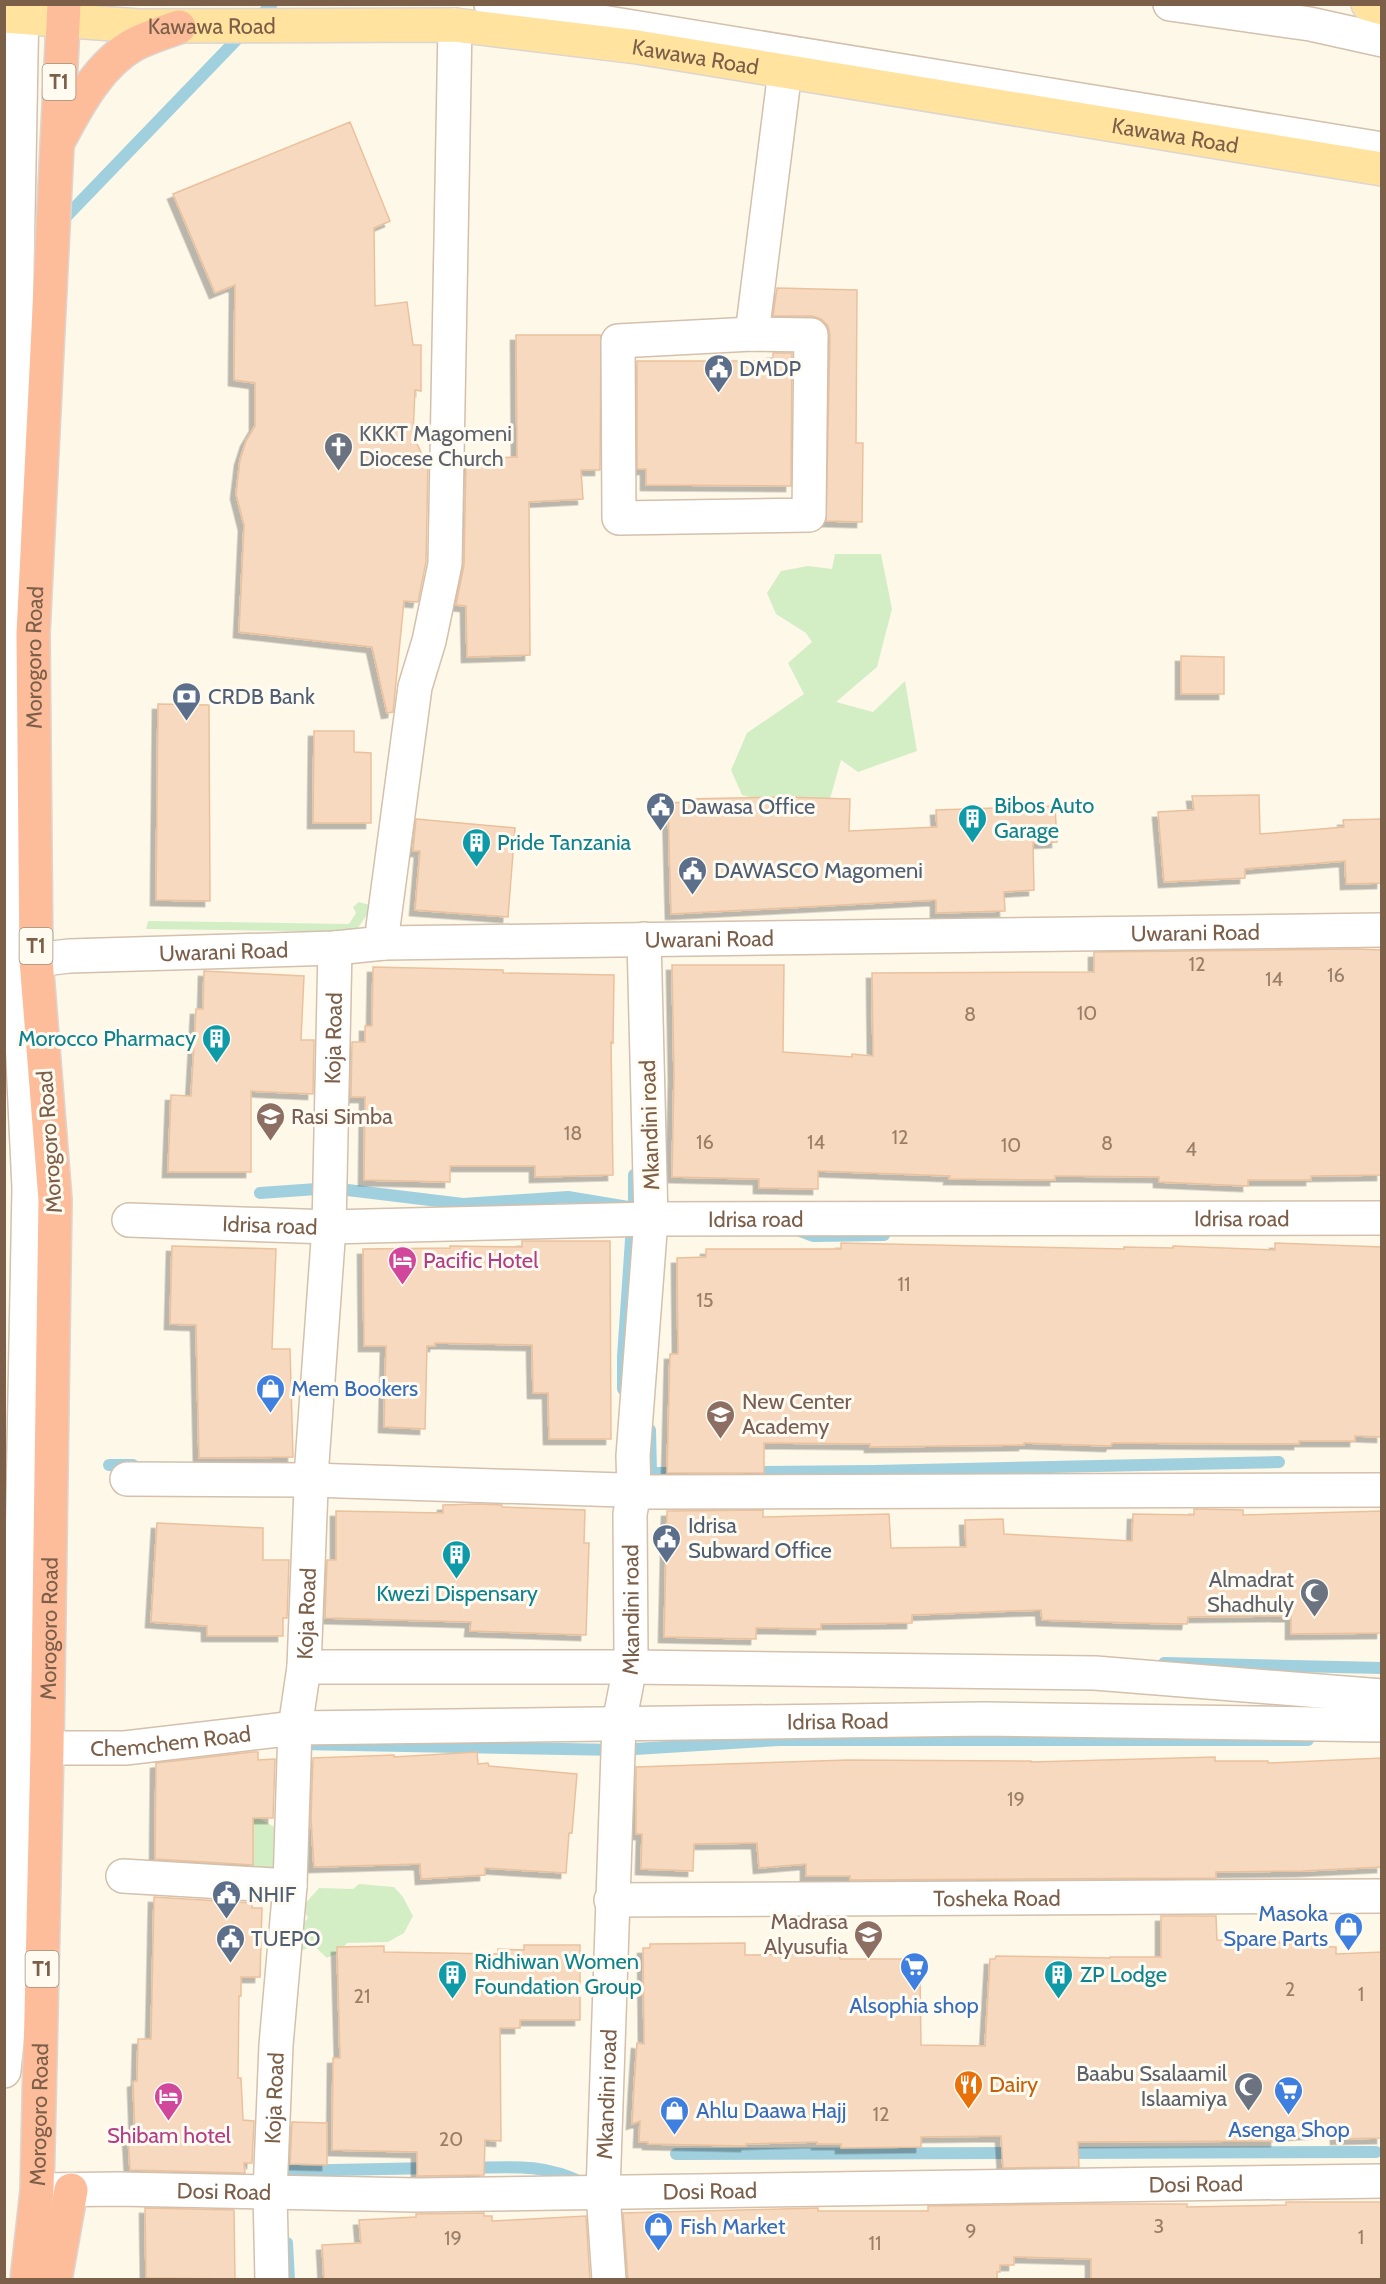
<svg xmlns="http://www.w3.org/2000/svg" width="1386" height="2284" font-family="Cabin,sans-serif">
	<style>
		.green { fill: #d3eec5 }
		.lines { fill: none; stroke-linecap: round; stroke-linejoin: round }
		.stream { stroke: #a0cfde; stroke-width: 12 }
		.building { fill: #f6d9be; stroke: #ebc19d; stroke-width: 1.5; filter: url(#shadow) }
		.minor-casing { stroke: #d3c0ad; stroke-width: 36 }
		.major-casing { stroke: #ddd5d0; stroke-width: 36 }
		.highway-casing { stroke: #ddd5d0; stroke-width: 36 }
		.minor { stroke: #fff; stroke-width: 33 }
		.major { stroke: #ffe39f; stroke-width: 33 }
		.highway { stroke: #fdbd9b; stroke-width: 33 }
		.labels { text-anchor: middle; stroke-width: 6; stroke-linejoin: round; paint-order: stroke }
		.number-label { font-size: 20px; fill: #9a7e66 }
		.shield { fill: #fffbf1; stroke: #a38e7b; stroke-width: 1.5 }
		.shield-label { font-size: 21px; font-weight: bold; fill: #7c5f49 }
		.street-label { font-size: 22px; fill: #7c5f49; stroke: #fffbf1 }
		.service-label { font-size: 22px; fill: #4e5e75; stroke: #fffbf1; text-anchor: start }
		.worship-label { font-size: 22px; fill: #5b616d; stroke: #fffbf1; text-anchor: end }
		.culture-label { font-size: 22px; fill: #0d838f; stroke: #fffbf1; text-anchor: start }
		.education-label { font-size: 22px; fill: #785e54; stroke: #fffbf1; text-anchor: start }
		.hotel-label { font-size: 22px; fill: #b23c85; stroke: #fffbf1; text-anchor: start }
		.shop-label { font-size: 22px; fill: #366cbe; stroke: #fffbf1; text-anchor: start }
		.food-label { font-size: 22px; fill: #c56008; stroke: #fffbf1; text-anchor: start }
	</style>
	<defs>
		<filter id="shadow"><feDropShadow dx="-5.5" dy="5.5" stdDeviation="0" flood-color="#0004"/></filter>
	</defs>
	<rect width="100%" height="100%" fill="#fef8e9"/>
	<path class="green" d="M835,554h46l11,55 -15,58 -41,35 37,10 32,-31 12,70 -59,21 -17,-12 -11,39 -34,11 -54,-15 -11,-25 16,-37 57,-39 -16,-31 24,-21 -6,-9 -30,-19 -9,-21 14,-22 27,-5 24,3z
		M359,902l14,4 -18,26 -209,-3 2,-8 201,3 7,-11 -3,-6z
		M258,1818l22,12 13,40 -60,6 -13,-14 9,-32z
		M359,1884l35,3 9,10 10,19 -9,17 -16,9 -41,1 -7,9 -13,6 -13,-12 -15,5 1,-24 8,-9 -5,-12 16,-18 34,1z"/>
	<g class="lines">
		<path class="stream" d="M257,19l15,-15
			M59,224l185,-192
			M260,1193l71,-5 132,16 105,-7 66,11v-33
			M797,1230l16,6 71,-1
			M623,1389v-32l9,-132
			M650,1430l1,43h32
			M109,1465h24
			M749,1472l125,-1 405,-9
			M1164,1663l218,5
			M300,1744l319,6 160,-10h529
			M1062,2153l314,-1
			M676,2154l341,-1
			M284,2160v11l149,-3
			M468,2168c44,-1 74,-5 115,15
			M287,2243l2,37"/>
	</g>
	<path class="building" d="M350,122l40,99 -16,7 1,78 32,-4 6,43h8v46l-6,-1 -2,45 12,26h3l-2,101 -8,40 -14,-1 -11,111 -6,1 -15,-66 -133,-15 5,-107 -8,-31 4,-34 6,-19 9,-15v-43l-21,-3 1,-95 -20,8 -42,-99z
		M777,288l80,2 -1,153h7l-1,79 -36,-1 4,-186 -2,-9 -7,-7 -9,-3h-39z
		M516,335h85l-1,135h-19l2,29 -54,3 1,153 -63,2 -1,-51 -10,-1 8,-40 2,-106 51,-2z
		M773,353h19l-1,133 -145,-1v-16h-9v-108h136z
		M1181,656l43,1v37h-43z
		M158,704l51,1 1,196 -54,-1z
		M314,731h40v21l17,1v70h-58z
		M1259,795l1,39 84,-7 -1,-7 39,-1v64l-36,1 -1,-23 -100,8v9l-81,4 -6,-70 36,-2 -2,-14z
		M783,797l67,2 -1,32 88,-4 -1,-17 119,-4 2,36 -24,1 1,47 -30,2 1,19 -69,2v-13l-265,14 -3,-111 19,-1v-3z
		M416,819l99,9 -7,89 -93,-7 5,-59h-7z
		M1357,949l25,1v225l-71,1v4h-63v6l-89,-4v-5l-104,-1v4l-106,-1 1,-3 -132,-5v18l-59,-1v-9l-87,-2 2,-101 -2,-111h112l-1,87 69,5v-3l21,2 -1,-83 222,-1v-20z
		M373,967l130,3v3l111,2 -1,68 -2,-1 2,133 -78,2v-11h-85v16l-86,-2 1,-83h-14l1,-55h13v-16h7z
		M204,971l100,5 -3,64h13l-1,54 -62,-3v81h-83l3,-77 20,1 5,-87h7z
		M522,1241h88l1,198h-62l-1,-46h-15l-1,-48 -97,-2v3h-8l-2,83 -41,-2 2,-81h-22l-1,-97 87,-1v-2l72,1z
		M841,1243l283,6v-2l49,1v-2l102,4v-7l107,4v190l-27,-1v5h-56v3l-187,-1 -1,3 -87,-3v2l-154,2v-3l-106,-1v30h-97l3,-119h8l-1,-96 29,-1v-8h135z
		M172,1246l104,3 -4,100h18l3,108 -94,1 -3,-133 -26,-1z
		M477,1504l25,1v2l83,3 -1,33h5l-3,92 -116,-4 1,-9 -146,-4 2,-58h9v-49l107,2v-8z
		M1194,1509l49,1v5l139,-4v122l-91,1v-18l-103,1 -1,7 -53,-1 -92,-3 -1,-10 -129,5v8l-91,1v5l-65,-1v11l-92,-2 3,-126 96,-1v7l126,-3 2,34 75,-1 -1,-27 38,-1 1,15 128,7 1,-27 61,1z
		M157,1523l106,5v32h26l-2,58h-4v18h-76v-10l-56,-4z
		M252,1752h6v8l17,-1 -2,59h-20v47l-98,-6 1,-96z
		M477,1752l1,12 10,-1 1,3 88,8 -5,59h-3l-3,40 -81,-5v7l-64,4 -1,-15 -106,3 -3,-49 2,-60 81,-3v2z
		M1215,1757v4h53v2l114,-5v109l-80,4 -86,1v6l-366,2v-4h-44v-12l-47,4 -2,-25 -63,1 -1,27 -52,-2 1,-35h-6v-67l212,-7 183,1v1z
		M154,1897l98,6v5h10l-2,69h-19v19h-2l-1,82h3l2,42 11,1 -2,42h-8l1,10 -115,-3 -2,-34h7l-2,-54 4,-1 1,-42h13z
		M1161,1916h55l1,24 62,1v2l18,1v2l39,1v7l46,-2v186l-46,1v-7l-60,4v5l-198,1 1,25 -76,1 -2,-32 -80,1v10l-80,1v-4h-24v-2l-71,2v2l-98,-2v-2h-9l1,-21 -8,3 2,-38 3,-43 7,1 -1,-96h7v-4l95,-1v12l70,-1 25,2v3h63l1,17h16l1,69 64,1 5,-87h5l1,-3 114,2v-1h51z
		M524,1945h56v75h-60v8h-20l1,113 -16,-1 -1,35 -67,1v-24l-85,-2 1,-92h7l-3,-111 47,-1v6l114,2v-5l26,1z
		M292,2122l35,1v42l-37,-1z
		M1286,2202h96v78h-291v-21l-77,-2v8h-14v7h-3v8h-369l-5,-67 195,-5v3h110v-5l151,-2h108v3l99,-2z
		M145,2208l89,2 1,69 -89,-1z
		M484,2213v3h8v5l94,-5 4,64h-266l-2,-35 39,-2 -2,-23 57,-3v-3z"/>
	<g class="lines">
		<defs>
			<g id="minor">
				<path d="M491,4l891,145"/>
				<path d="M1170,4l140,20 72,16"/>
				<path d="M752,334l59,1 -2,180 -190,3 -1,-177z"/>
				<path d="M752,334l33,-263"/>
				<path d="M384,943l-1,-16 32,-240 14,-46 16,-77 10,-539"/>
				<path id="s1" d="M36,960l33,-4 266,-8 49,-5 998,-13"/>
				<path id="s2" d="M129,1220l200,7 322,-8 731,-1"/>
				<path d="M127,1479l184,1 311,10 12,2 748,-2"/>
				<path d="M304,1667h326l465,6 287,23"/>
				<path id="s3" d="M47,1748h78l170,-20 689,-9 398,6"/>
				<path d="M123,1876l167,10"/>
				<path id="s4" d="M611,1900l771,-4"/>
				<path d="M4,2071l10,-102 15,-781 -21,-444 14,-740"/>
				<path id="s5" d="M42,2190l76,-1 299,6 965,-14"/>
				<path id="s6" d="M272,2280l-2,-87 6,-148 14,-159 5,-158 9,-61 8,-204 17,-236 6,-279"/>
				<path id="s7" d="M609,2280l-6,-88 16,-469 11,-56 1,-14 -1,-139 4,-22 -1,-36 18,-237 -7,-280"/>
			</g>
			<g id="major">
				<path d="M1368,4l14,4"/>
				<path id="s8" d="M4,16l135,10 316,-1 182,22 745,122"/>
			</g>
			<g id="highway">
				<path d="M60,138c18,-34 40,-75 75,-94 14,-7 30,-12 44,-17"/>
				<path id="s9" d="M27,2280l10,-89 10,-443 8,-548 -19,-240 -3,-326 31,-630"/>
				<path d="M55,2280l16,-90"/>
			</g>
		</defs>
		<use href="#minor" class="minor-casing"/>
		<use href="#major" class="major-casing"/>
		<use href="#highway" class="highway-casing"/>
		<use href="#minor" class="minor"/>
		<use href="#major" class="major"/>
		<use href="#highway" class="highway"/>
	</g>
	<defs>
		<symbol id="civic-pin" viewBox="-11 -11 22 30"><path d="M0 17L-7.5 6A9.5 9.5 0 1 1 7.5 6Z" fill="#5c6f8a" stroke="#fffbf1"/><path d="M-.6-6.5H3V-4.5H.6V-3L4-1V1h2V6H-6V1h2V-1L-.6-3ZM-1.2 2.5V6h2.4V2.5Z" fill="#fff"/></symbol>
		<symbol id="church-pin" viewBox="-11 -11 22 30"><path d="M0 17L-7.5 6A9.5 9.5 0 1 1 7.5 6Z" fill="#6b7280" stroke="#fffbf1"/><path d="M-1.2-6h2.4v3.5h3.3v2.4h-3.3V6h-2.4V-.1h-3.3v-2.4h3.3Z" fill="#fff"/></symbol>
		<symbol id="bank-pin" viewBox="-11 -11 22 30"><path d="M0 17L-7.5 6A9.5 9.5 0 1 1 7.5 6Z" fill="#5c6f8a" stroke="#fffbf1"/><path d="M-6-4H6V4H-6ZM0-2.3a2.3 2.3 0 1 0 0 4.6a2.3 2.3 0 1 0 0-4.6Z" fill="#fff"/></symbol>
		<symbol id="building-pin" viewBox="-11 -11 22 30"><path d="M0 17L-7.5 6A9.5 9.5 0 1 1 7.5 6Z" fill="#0f9aa8" stroke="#fffbf1"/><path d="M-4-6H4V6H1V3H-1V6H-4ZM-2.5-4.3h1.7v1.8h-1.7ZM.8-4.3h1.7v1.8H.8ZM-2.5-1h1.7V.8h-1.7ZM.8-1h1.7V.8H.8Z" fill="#fff"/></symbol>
		<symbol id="university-pin" viewBox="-11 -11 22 30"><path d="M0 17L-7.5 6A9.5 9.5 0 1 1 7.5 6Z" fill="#8d6e63" stroke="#fffbf1"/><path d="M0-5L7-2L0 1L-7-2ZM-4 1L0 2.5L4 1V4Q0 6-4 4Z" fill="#fff"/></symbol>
		<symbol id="hotel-pin" viewBox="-11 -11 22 30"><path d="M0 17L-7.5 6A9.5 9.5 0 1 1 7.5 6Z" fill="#d1479c" stroke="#fffbf1"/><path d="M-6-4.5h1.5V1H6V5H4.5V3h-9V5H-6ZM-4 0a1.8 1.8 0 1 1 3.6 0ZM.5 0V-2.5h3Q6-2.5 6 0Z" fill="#fff"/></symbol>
		<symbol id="shop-pin" viewBox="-11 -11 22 30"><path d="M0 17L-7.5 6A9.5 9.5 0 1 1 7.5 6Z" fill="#3f7fe0" stroke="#fffbf1"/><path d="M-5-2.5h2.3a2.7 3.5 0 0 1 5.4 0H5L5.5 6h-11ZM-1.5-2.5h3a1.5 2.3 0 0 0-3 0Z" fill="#fff"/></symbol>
		<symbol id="school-pin" viewBox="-11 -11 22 30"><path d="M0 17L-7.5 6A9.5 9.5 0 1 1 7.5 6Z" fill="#8d6e63" stroke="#fffbf1"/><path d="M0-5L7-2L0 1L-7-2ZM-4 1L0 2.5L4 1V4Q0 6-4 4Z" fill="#fff"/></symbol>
		<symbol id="mosque-pin" viewBox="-11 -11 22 30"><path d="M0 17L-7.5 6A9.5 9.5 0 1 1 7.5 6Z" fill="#6b7280" stroke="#fffbf1"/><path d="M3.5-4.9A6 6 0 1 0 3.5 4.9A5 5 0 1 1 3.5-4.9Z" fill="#fff"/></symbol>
		<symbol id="supermarket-pin" viewBox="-11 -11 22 30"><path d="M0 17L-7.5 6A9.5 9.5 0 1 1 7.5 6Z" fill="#3f7fe0" stroke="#fffbf1"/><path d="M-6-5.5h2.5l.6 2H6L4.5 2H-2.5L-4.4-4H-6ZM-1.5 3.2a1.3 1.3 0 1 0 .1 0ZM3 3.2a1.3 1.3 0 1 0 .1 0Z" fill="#fff"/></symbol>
		<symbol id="restaurant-pin" viewBox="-11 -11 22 30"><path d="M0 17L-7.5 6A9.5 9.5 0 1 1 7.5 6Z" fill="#e8710a" stroke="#fffbf1"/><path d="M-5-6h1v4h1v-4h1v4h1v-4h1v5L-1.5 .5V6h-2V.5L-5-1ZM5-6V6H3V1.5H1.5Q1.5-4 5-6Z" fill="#fff"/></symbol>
	</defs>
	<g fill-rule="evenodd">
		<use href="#civic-pin" x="702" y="352" width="33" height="45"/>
		<use href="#church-pin" x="322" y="430" width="33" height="45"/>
		<use href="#bank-pin" x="170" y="680" width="33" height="45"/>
		<use href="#civic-pin" x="644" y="790" width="33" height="45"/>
		<use href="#building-pin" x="956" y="802" width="33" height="45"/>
		<use href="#building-pin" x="460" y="826" width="33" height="45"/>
		<use href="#civic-pin" x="676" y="854" width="33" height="45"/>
		<use href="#building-pin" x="200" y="1022" width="33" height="45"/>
		<use href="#university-pin" x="254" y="1100" width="33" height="45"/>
		<use href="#hotel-pin" x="386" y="1244" width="33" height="45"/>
		<use href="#shop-pin" x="254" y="1372" width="33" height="45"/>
		<use href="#school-pin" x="704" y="1398" width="33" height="45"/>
		<use href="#civic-pin" x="650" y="1522" width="33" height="45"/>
		<use href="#building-pin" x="440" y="1538" width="33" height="45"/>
		<use href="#mosque-pin" x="1298" y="1576" width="33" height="45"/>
		<use href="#civic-pin" x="210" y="1878" width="33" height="45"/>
		<use href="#shop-pin" x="1332" y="1910" width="33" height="45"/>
		<use href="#school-pin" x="852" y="1918" width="33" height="45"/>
		<use href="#civic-pin" x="214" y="1922" width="33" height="45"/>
		<use href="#supermarket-pin" x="898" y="1950" width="33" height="45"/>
		<use href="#building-pin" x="436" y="1958" width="33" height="45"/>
		<use href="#building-pin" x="1042" y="1958" width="33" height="45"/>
		<use href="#restaurant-pin" x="952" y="2068" width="33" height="45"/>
		<use href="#mosque-pin" x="1232" y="2070" width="33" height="45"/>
		<use href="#supermarket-pin" x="1272" y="2074" width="33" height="45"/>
		<use href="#hotel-pin" x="152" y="2080" width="33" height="45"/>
		<use href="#shop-pin" x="658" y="2094" width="33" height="45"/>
		<use href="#shop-pin" x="642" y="2210" width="33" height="45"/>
	</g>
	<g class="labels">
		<g class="number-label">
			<text x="1197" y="971">12</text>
			<text x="1336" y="982">16</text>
			<text x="1274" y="986">14</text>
			<text x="1087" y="1020">10</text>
			<text x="970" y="1021">8</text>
			<text x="573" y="1140">18</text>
			<text x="900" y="1144">12</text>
			<text x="705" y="1149">16</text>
			<text x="816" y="1149">14</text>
			<text x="1107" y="1150">8</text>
			<text x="1011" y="1152">10</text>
			<text x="1191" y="1156">4</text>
			<text x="904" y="1291">11</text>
			<text x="705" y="1307">15</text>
			<text x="1016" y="1806">19</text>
			<text x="1290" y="1996">2</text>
			<text x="1361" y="2001">1</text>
			<text x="362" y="2003">21</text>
			<text x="881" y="2121">12</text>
			<text x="451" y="2146">20</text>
			<text x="1159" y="2233">3</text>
			<text x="971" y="2238">9</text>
			<text x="1361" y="2244">1</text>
			<text x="453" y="2245">19</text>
			<text x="875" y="2250">11</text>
		</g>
		<g class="shield">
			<rect x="42.5" y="64" width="33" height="36" rx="4.5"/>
			<rect x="19.5" y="928" width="33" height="36" rx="4.5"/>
			<rect x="25.5" y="1951" width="33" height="36" rx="4.5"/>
		</g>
		<g class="shield-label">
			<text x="59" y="89">T1</text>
			<text x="36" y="953">T1</text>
			<text x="42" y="1976">T1</text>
		</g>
		<g class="street-label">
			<text dy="8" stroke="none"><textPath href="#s8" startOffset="208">Kawawa Road</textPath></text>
			<text dy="8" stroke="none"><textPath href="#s8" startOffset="694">Kawawa Road</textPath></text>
			<text dy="8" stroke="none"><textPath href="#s8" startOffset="1180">Kawawa Road</textPath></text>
			<text dy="8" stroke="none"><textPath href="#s9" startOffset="1624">Morogoro Road</textPath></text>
			<text dy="8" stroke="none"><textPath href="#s1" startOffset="1160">Uwarani Road</textPath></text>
			<text dy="8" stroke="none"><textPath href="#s1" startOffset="674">Uwarani Road</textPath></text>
			<text dy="8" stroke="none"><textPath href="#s1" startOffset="188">Uwarani Road</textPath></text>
			<text dy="8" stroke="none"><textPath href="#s6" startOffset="1244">Koja Road</textPath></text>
			<text transform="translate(649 1125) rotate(-92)" y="8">Mkandini road</text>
			<text transform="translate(49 1142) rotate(-94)" y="8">Morogoro Road</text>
			<text dy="8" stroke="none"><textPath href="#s2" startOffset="627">Idrisa road</textPath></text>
			<text dy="8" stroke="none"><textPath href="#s2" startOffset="1113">Idrisa road</textPath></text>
			<text dy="8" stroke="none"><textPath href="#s2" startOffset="141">Idrisa road</textPath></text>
			<text dy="8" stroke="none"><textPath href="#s7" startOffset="672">Mkandini road</textPath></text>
			<text dy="8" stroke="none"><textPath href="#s6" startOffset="668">Koja Road</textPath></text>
			<text dy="8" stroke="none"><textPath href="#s9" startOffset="652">Morogoro Road</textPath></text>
			<text dy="8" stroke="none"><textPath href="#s3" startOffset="792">Idrisa Road</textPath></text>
			<text dy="8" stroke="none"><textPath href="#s3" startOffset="124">Chemchem Road</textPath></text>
			<text dy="8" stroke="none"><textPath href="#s4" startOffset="386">Tosheka Road</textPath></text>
			<text dy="8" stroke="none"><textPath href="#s7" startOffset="186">Mkandini road</textPath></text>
			<text dy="8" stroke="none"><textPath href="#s6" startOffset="182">Koja Road</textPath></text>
			<text dy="8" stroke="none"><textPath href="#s9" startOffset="166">Morogoro Road</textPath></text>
			<text dy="8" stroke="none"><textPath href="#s5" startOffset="1154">Dosi Road</textPath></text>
			<text dy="8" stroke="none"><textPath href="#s5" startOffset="668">Dosi Road</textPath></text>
			<text dy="8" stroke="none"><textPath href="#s5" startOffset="182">Dosi Road</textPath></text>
		</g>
		<g class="service-label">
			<text x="739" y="376">DMDP</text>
			<text x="208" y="704">CRDB Bank</text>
			<text x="681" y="814">Dawasa Office</text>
			<text x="714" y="878">DAWASCO Magomeni</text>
			<text x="688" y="1533">Idrisa<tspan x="688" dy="25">Subward Office</tspan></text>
			<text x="248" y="1902">NHIF</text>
			<text x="251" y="1946">TUEPO</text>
		</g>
		<g class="worship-label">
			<text x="359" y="441" text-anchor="start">KKKT Magomeni<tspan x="359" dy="25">Diocese Church</tspan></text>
			<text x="1294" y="1587">Almadrat<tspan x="1294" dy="25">Shadhuly</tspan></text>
			<text x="1227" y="2081">Baabu Ssalaamil<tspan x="1227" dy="25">Islaamiya</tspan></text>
		</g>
		<g class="culture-label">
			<text x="994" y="813">Bibos Auto<tspan x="994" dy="25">Garage</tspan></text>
			<text x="497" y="850">Pride Tanzania</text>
			<text x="196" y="1046" text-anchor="end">Morocco Pharmacy</text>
			<text x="457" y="1601" text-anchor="middle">Kwezi Dispensary</text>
			<text x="474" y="1969">Ridhiwan Women<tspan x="474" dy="25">Foundation Group</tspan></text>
			<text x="1080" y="1982">ZP Lodge</text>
		</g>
		<g class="education-label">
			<text x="291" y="1124">Rasi Simba</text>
			<text x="742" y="1409">New Center<tspan x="742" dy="25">Academy</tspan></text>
			<text x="848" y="1929" text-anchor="end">Madrasa<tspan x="848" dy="25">Alyusufia</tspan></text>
		</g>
		<g class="hotel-label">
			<text x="423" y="1268">Pacific Hotel</text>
			<text x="169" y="2143" text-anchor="middle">Shibam hotel</text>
		</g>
		<g class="shop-label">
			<text x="291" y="1396">Mem Bookers</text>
			<text x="1328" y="1921" text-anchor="end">Masoka<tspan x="1328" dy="25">Spare Parts</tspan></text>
			<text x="914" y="2013" text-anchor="middle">Alsophia shop</text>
			<text x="696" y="2118">Ahlu Daawa Hajj</text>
			<text x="1289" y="2137" text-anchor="middle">Asenga Shop</text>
			<text x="680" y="2234">Fish Market</text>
		</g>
		<g class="food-label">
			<text x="989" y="2092">Dairy</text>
		</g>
	</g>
	<rect width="1386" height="2284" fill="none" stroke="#7c5f49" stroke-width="12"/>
</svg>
